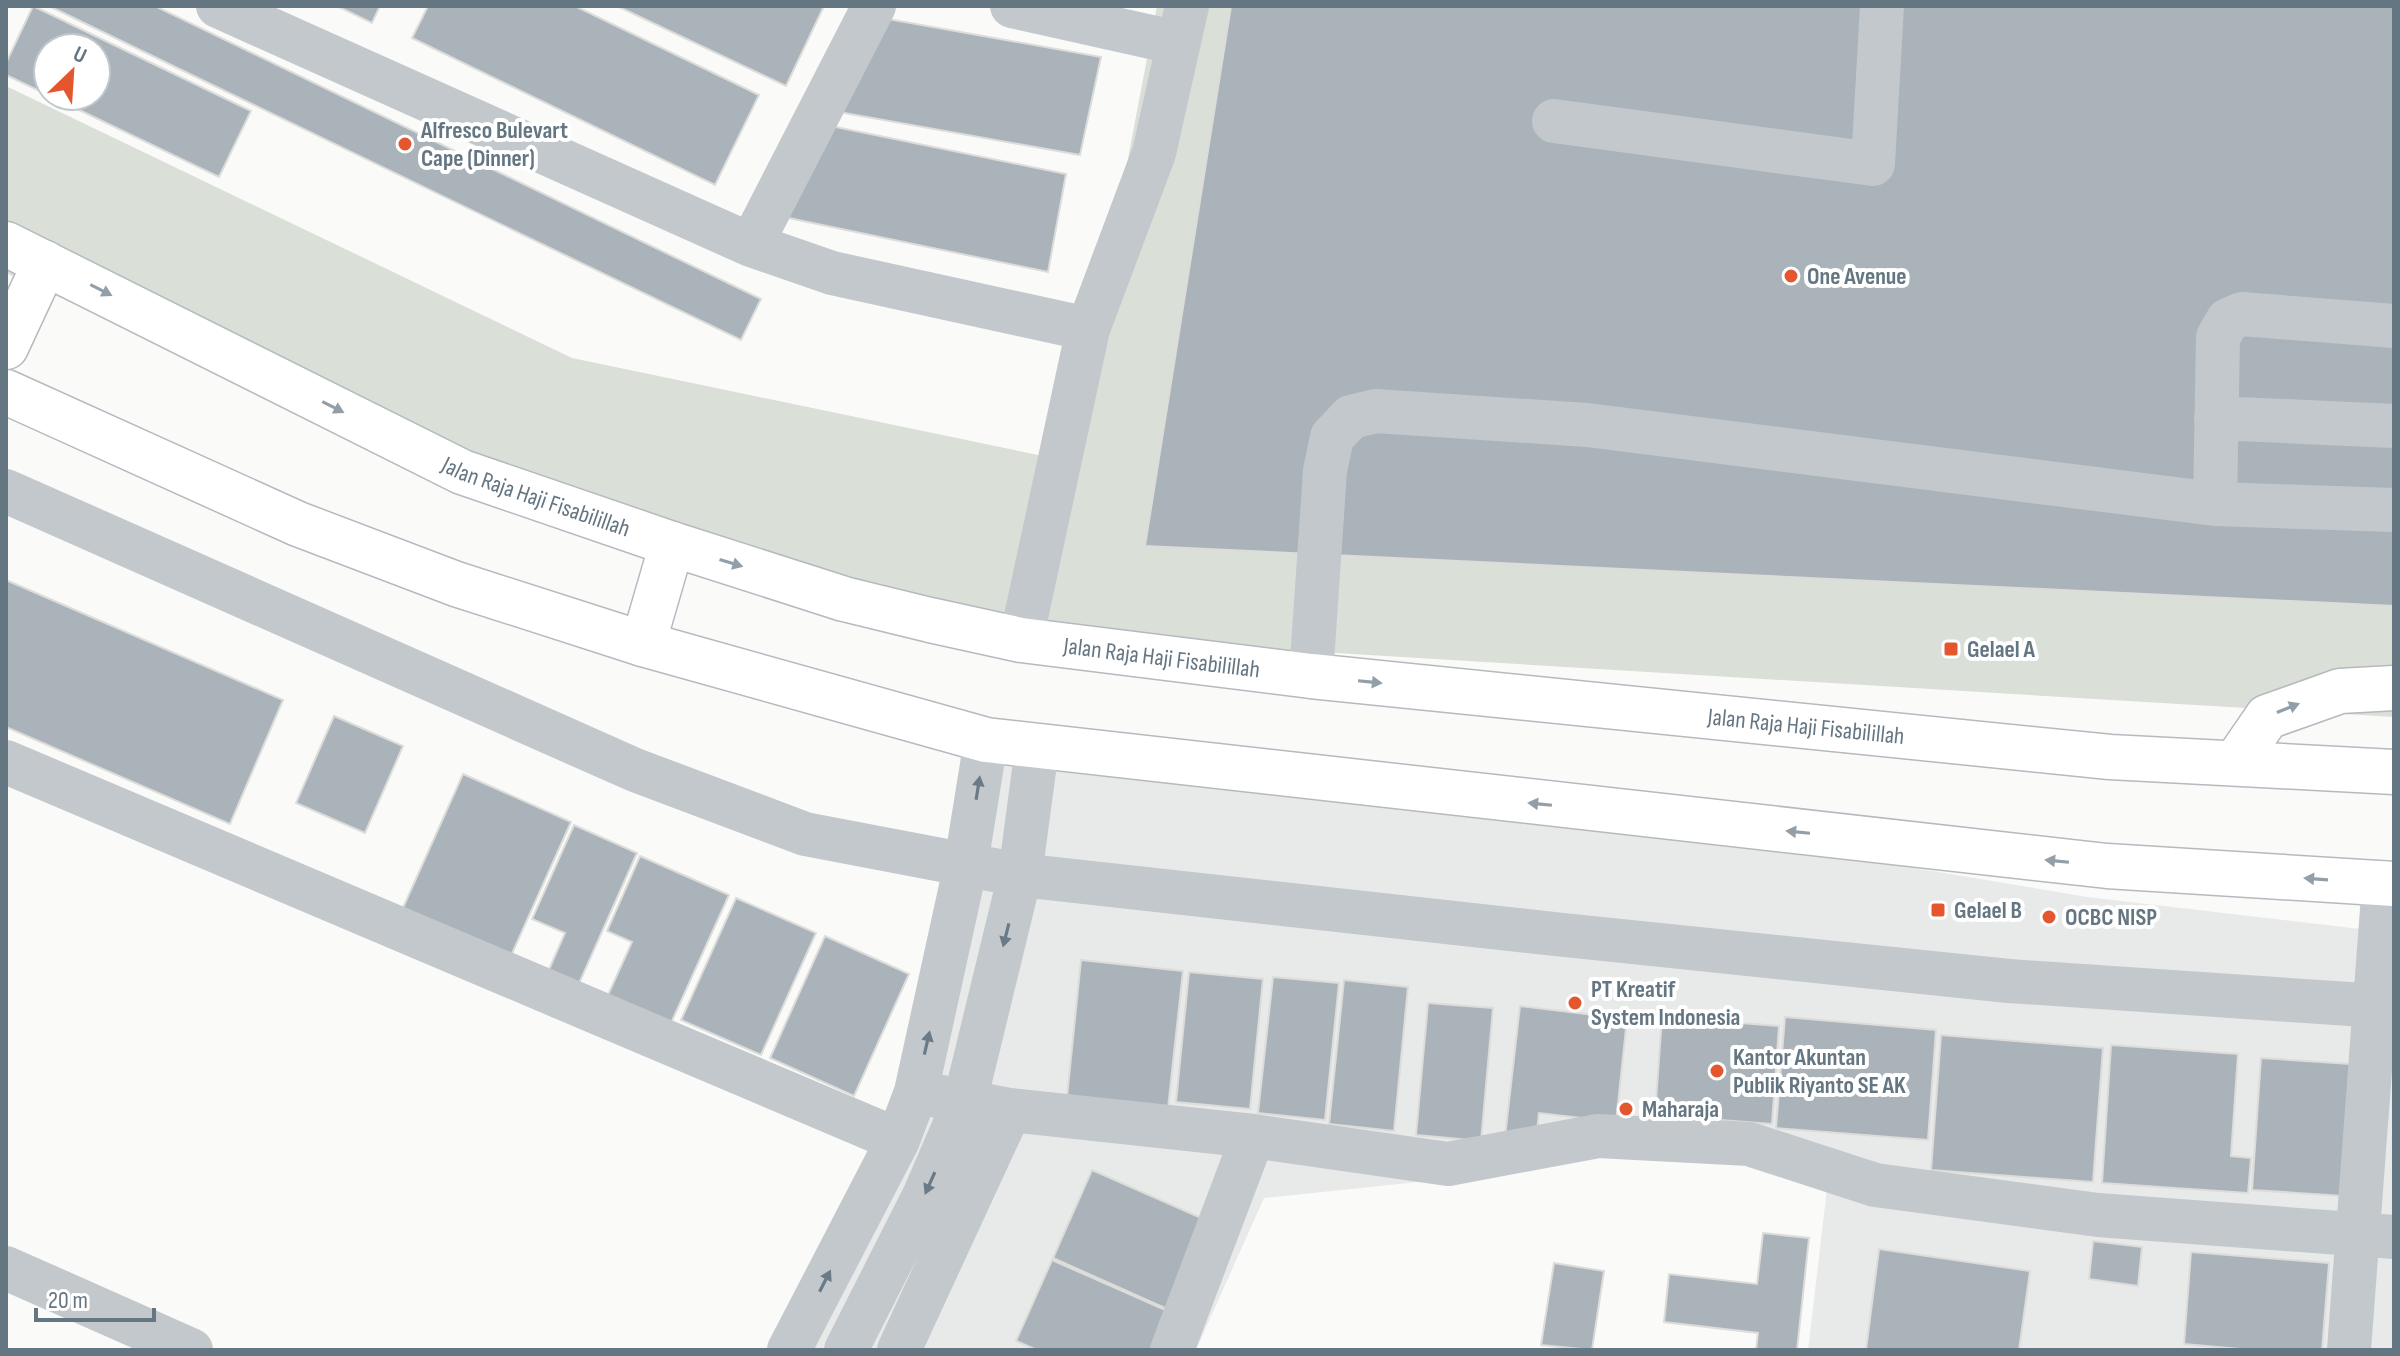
<svg xmlns="http://www.w3.org/2000/svg" width="2400" height="1356" font-family="'Sofia Sans Condensed',sans-serif">
	<style>
		.built { fill: #e8e9e9 }
		.green { fill: #dadfd7 }
		.building { fill: #aab3b9; stroke: #dcdcda; stroke-width: 2 }
		.lines { fill: none; stroke-linecap: round; stroke-linejoin: round }
		.major-casing { stroke: #b5babe; stroke-width: 47 }
		.minor { stroke: #c3c8cc; stroke-width: 44 }
		.major { stroke: #fff; stroke-width: 44 }
		.oneway { fill: #939fa8 }
		.oneway2 { fill: #6a7a87 }
		.poi-dot { fill: #e4572e; stroke: #fff; stroke-width: 3 }
		.labels { text-anchor: middle; stroke-width: 8; stroke-linejoin: round; paint-order: stroke }
		.poi-label { font-size: 24px; font-weight: bold; fill: #657683; stroke: #fff; text-anchor: start }
		.street-label { font-size: 24px; fill: #657683; stroke: #fff }
	</style>
	<rect width="100%" height="100%" fill="#fafaf8"/>
	<path class="built" d="M996,737l578,74 513,86 307,36v417h-586l19,-161 -80,-28 -147,-9 -144,26 -192,20 -68,152h-411l128,-291z"/>
	<path class="green" d="M1157,6h1237v711l-1357,-82 -178,-40 -544,-183 -309,-139v-187l566,272 495,103 -18,113z"/>
	<path class="building" d="M33,6l218,105 -32,66 -169,-81h46v-48h-48v47l-42,-20v-12z
		M49,6h106l606,293 -20,41z
		M337,6h43l-8,17z
		M428,6h147l184,89 -44,90 -303,-147z
		M617,6h207l-38,80z
		M1231,6h1163v600l-1249,-60z
		M888,19l213,38 -21,98 -241,-43z
		M831,126l235,48 -18,98 -264,-55z
		M6,580l277,120 -53,124 -224,-97z
		M334,716l69,30 -38,87 -69,-30z
		M463,774l108,48 -61,136 -108,-48z
		M574,825l63,28 -60,135 -30,-14 18,-41 -33,-14z
		M640,856l89,39 -58,128 -63,-28 24,-53 -25,-11z
		M736,898l80,35 -55,122 -80,-35z
		M825,936l84,38 -55,122 -84,-38z
		M1081,960l102,11 -15,137 -101,-11z
		M1189,972l74,7 -13,130 -74,-7z
		M1273,977l66,6 -14,137 -67,-7z
		M1344,980l64,7 -14,144 -65,-7z
		M1428,1003l65,5 -12,133 -65,-6z
		M1520,1006l107,13 -11,103 -77,-9 -3,28 -31,-4z
		M1662,1017l117,9 -7,98 -117,-9z
		M1785,1017l151,13 -8,110 -152,-12z
		M1941,1035l162,13 -10,134 -162,-12z
		M2111,1045l127,9 -7,102 20,2 -3,35 -146,-10z
		M2261,1058l105,7 -23,131 -91,-6z
		M1092,1170l123,54 -39,89 -123,-55z
		M1763,1233l46,5 -12,112h-41l2,-17 -94,-11 5,-48 88,10z
		M2093,1241l49,6 -4,39 -49,-7z
		M1879,1249l151,22 -11,79h-153z
		M2191,1252l138,11 -7,87h-70l-68,-6z
		M1052,1260l127,56 -15,34h-127l-21,-9z
		M1554,1263l50,8 -12,79 -51,-5z"/>
	<g class="lines">
		<defs>
			<g id="major">
				<path id="s1" d="M6,244l456,228 210,72 172,55 86,21 91,20 290,36 799,81 284,15"/>
				<path d="M6,347l39,-84"/>
				<path d="M6,392l292,132 158,60 187,60 343,96 1121,126 287,18"/>
				<path d="M643,644l29,-100"/>
				<path d="M2236,762l31,-45 73,-26 54,-3"/>
			</g>
		</defs>
		<use href="#major" class="major-casing"/>
		<path class="minor" d="M218,6l533,239 81,28 256,56
			M1012,6l166,37
			M1554,121l319,43 9,-158
			M751,245l123,-239
			M2216,418l178,8
			M6,491l629,279 170,64 215,41 544,60 445,46 385,26
			M2215,504l3,-167 10,-17 14,-6 152,12
			M1021,640l67,-311 66,-176 33,-147
			M1311,676l14,-205 7,-34 19,-20 25,-6 211,14 628,79 179,6
			M6,762l892,378
			M916,1092l94,18 243,26 195,28 150,-28 151,8 126,41 223,30 296,22
			M6,1268l185,82
			M789,1350l109,-210 18,-48 50,-228 20,-124
			M846,1350l78,-154 41,-95 55,-226 17,-127
			M899,1350l111,-240
			M1172,1350l81,-214
			M2349,1350l35,-467"/>
		<use href="#major" class="major"/>
	</g>
	<defs><path id="oneway-solid" d="M-6-.8H1V-3.2L6.5 0L1 3.2V.8H-6Z" transform="scale(2)"/></defs>
	<g class="oneway">
		<use href="#oneway-solid" transform="translate(101 290) rotate(27)"/>
		<use href="#oneway-solid" transform="translate(333 407) rotate(27)"/>
		<use href="#oneway-solid" transform="translate(731 563) rotate(17)"/>
		<use href="#oneway-solid" transform="translate(1370 682) rotate(6)"/>
		<use href="#oneway-solid" transform="translate(2288 708) rotate(-22)"/>
		<use href="#oneway-solid" transform="translate(1540 804) rotate(-174)"/>
		<use href="#oneway-solid" transform="translate(1798 832) rotate(-174)"/>
		<use href="#oneway-solid" transform="translate(2057 861) rotate(-174)"/>
		<use href="#oneway-solid" transform="translate(2316 879) rotate(-176)"/>
	</g>
	<g class="oneway2">
		<use href="#oneway-solid" transform="translate(978 788) rotate(-81)"/>
		<use href="#oneway-solid" transform="translate(1006 935) rotate(104)"/>
		<use href="#oneway-solid" transform="translate(927 1043) rotate(-77)"/>
		<use href="#oneway-solid" transform="translate(930 1183) rotate(114)"/>
		<use href="#oneway-solid" transform="translate(825 1281) rotate(-63)"/>
	</g>
	<g class="poi-dot">
		<circle cx="405" cy="144" r="8"/>
		<circle cx="1791" cy="276" r="8"/>
		<rect x="1943" y="641" width="16" height="16" rx="4"/>
		<rect x="1930" y="902" width="16" height="16" rx="4"/>
		<circle cx="2049" cy="917" r="8"/>
		<circle cx="1575" cy="1003" r="8"/>
		<circle cx="1717" cy="1071" r="8"/>
		<circle cx="1626" cy="1109" r="8"/>
	</g>
	<g class="labels">
		<g class="poi-label">
			<text x="421" y="138">Alfresco Bulevart<tspan x="421" dy="28">Cape (Dinner)</tspan></text>
			<text x="1807" y="284">One Avenue</text>
			<text x="1967" y="657">Gelael A</text>
			<text x="1954" y="918">Gelael B</text>
			<text x="2065" y="925">OCBC NISP</text>
			<text x="1591" y="997">PT Kreatif<tspan x="1591" dy="28">System Indonesia</tspan></text>
			<text x="1733" y="1065">Kantor Akuntan<tspan x="1733" dy="28">Publik Riyanto SE AK</tspan></text>
			<text x="1642" y="1117">Maharaja</text>
		</g>
		<g class="street-label">
			<text dy="8" stroke="none"><textPath href="#s1" startOffset="588">Jalan Raja Haji Fisabilillah</textPath></text>
			<text dy="8" stroke="none"><textPath href="#s1" startOffset="1236">Jalan Raja Haji Fisabilillah</textPath></text>
			<text dy="8" stroke="none"><textPath href="#s1" startOffset="1884">Jalan Raja Haji Fisabilillah</textPath></text>
		</g>
	</g>
	<rect width="2400" height="1356" fill="none" stroke="#657683" stroke-width="16"/>
	<g transform="translate(72 72) rotate(25)"><circle r="38" fill="#ffffff" stroke="#c1c8cd" stroke-width="2"/>
	<path d="M0-6L14 30L0 20L-14 30Z" fill="#e4572e"/>
	<text y="-12" font-size="22" font-weight="bold" text-anchor="middle" fill="#657683">U</text>
	</g>
	<path d="M36 1308v12h118v-12" fill="none" stroke="#657683" stroke-width="4"/>
	<text x="48" y="1308" font-size="24" fill="#657683" stroke="#ffffff" stroke-width="6" paint-order="stroke">20 m</text>
</svg>
